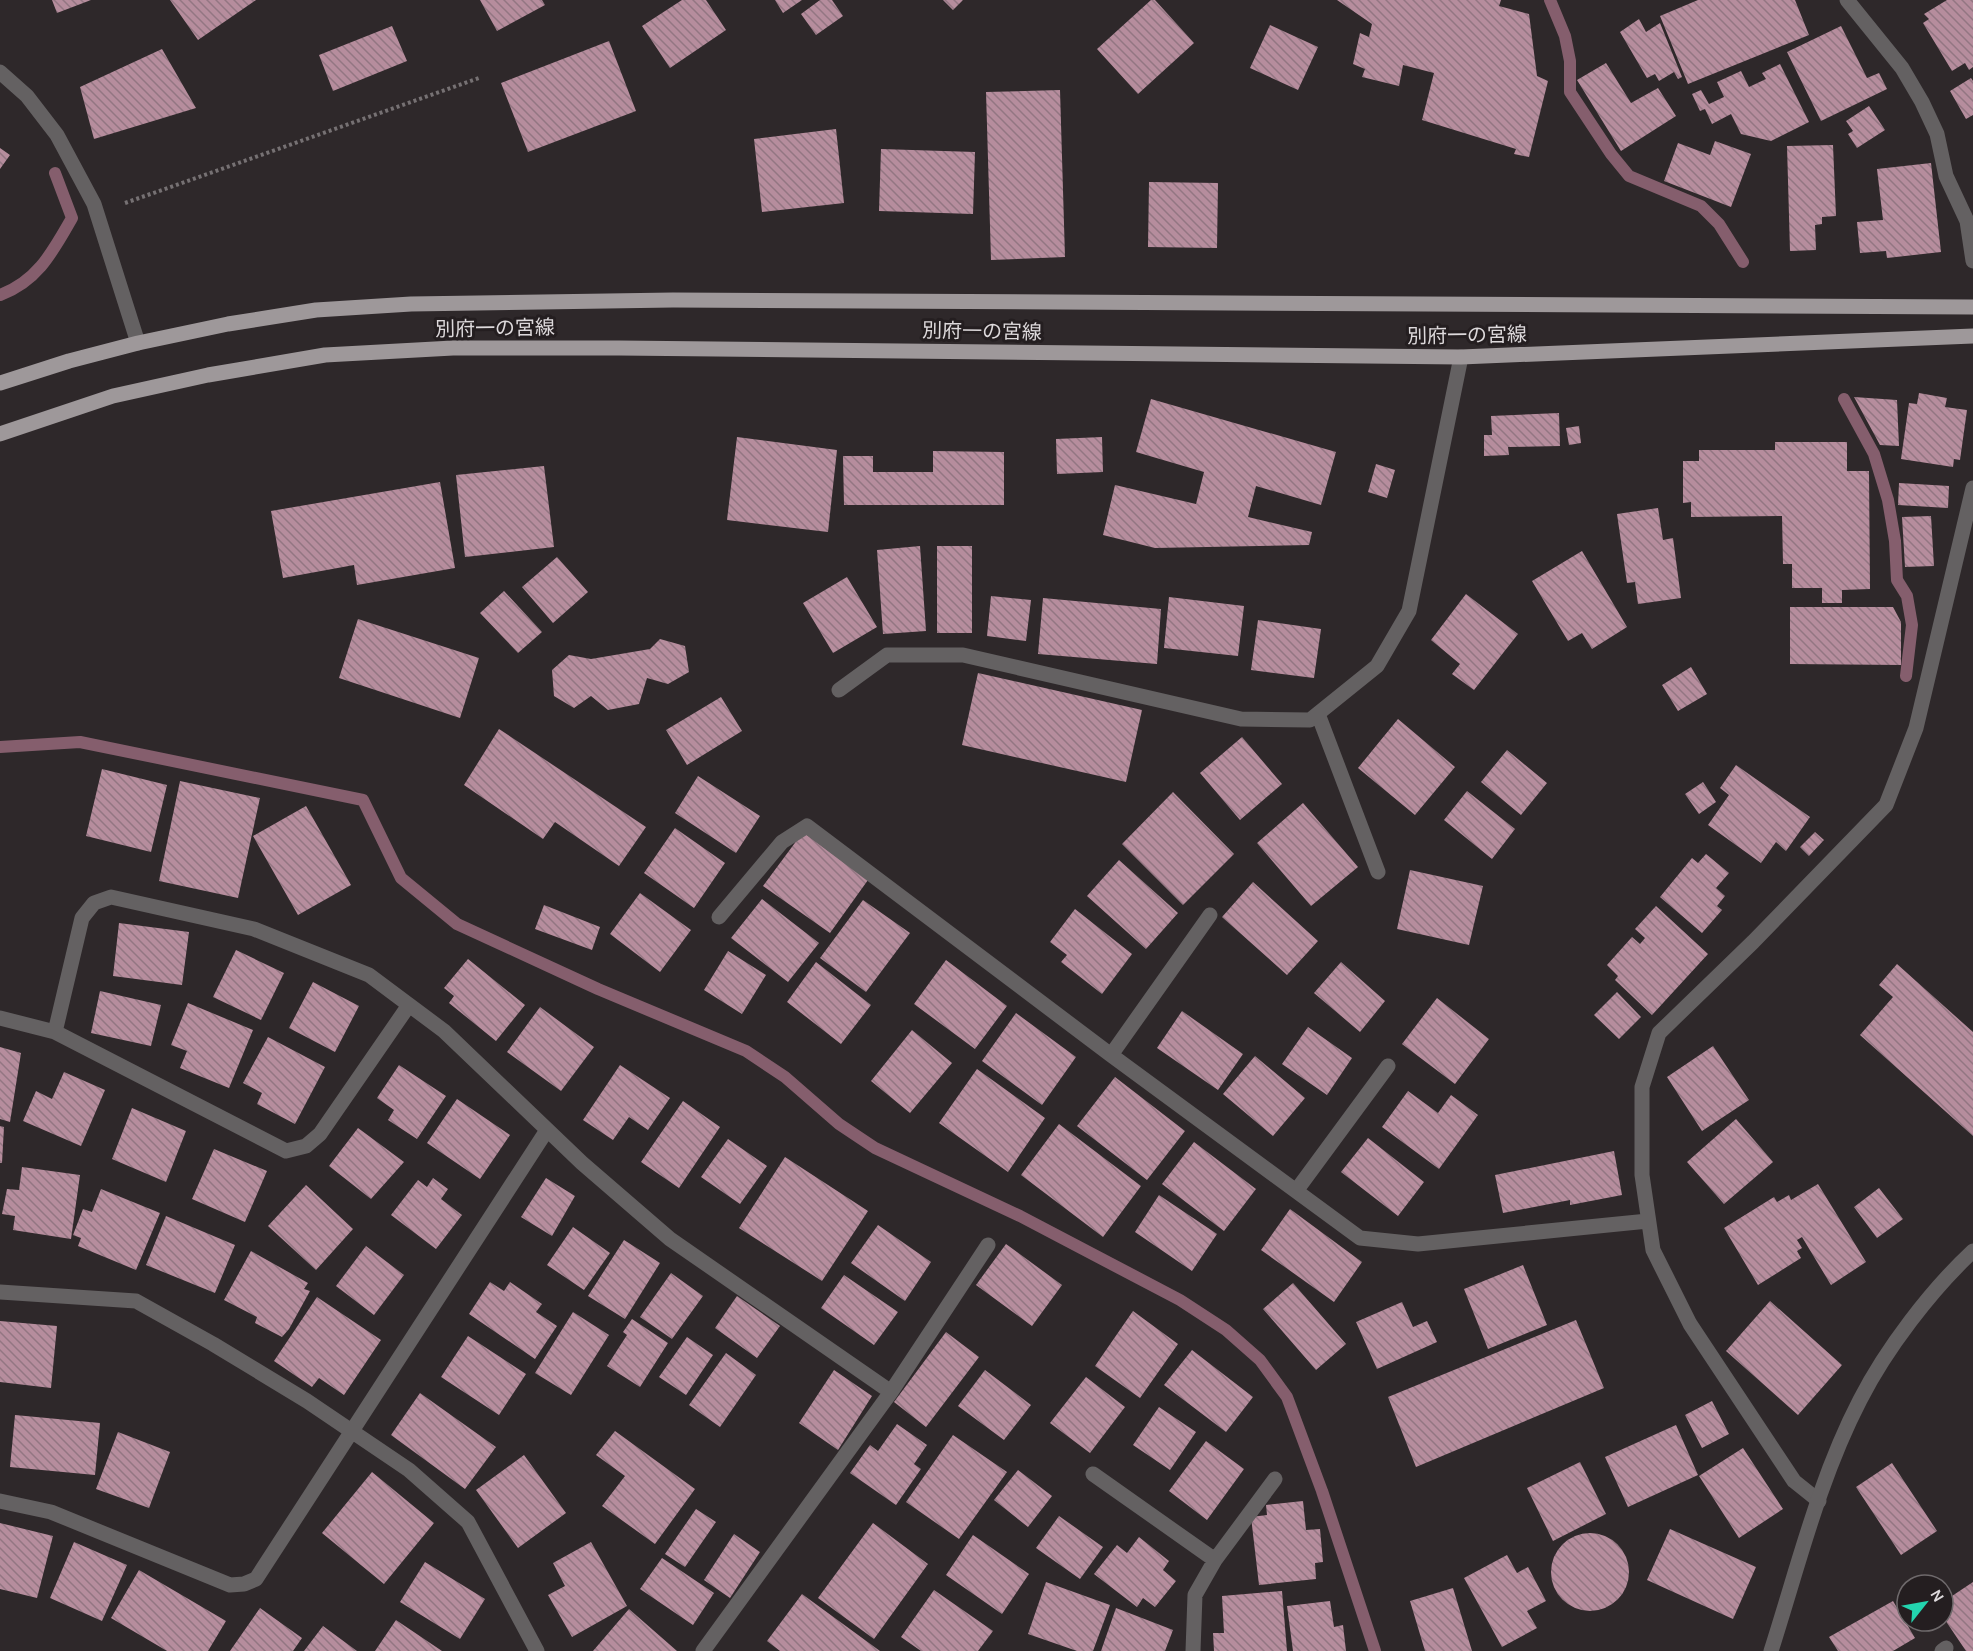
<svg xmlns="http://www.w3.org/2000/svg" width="1973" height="1651" font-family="Karla,'Noto Sans JP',sans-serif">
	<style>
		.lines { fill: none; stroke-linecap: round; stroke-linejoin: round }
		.stream { stroke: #855e6d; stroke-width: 12 }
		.building { fill: url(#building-back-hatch) }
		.path { stroke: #767173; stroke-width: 4; stroke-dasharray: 3 3; stroke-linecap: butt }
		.minor { stroke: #646162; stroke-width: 15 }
		.tertiary { stroke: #646162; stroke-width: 15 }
		.primary { stroke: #9e989a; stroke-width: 15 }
		.labels { text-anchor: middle; stroke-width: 6; stroke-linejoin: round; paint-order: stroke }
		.street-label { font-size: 20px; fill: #ddd9db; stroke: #241e20 }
	</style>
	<defs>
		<pattern id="building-back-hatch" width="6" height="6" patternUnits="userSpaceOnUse" patternTransform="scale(1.5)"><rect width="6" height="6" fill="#b68d9d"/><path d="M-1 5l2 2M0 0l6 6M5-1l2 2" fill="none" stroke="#937682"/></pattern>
	</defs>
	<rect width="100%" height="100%" fill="#2e282a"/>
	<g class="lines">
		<path class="stream" d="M1550,0l15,36 5,25v31l41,62 18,22 72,30 18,18 24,38
			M0,295c38,-14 53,-44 72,-77l-17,-45
			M1844,399l30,55 14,46 7,41 2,39 10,16 5,29 -6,51
			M0,747l80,-5 283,58 38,78 56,46 141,65 148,62 39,26 54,47 36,24 145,68 160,84 46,30 34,30 27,37 35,94 53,160"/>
	</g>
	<path class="building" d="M52,0h39l-34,13z
		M170,0h86l-58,40z
		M480,0h62l3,5 -48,26z
		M682,0h24l20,30 -56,38 -28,-42z
		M775,0h27l-19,13z
		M820,0h12l11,16 -27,19 -15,-21z
		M943,0h20l-10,10z
		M1151,0h4l39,43 -56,51 -41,-45z
		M1337,0h164l-2,6 30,8 8,62 11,5 -19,76 -15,-3 2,-5 -94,-29 12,-47 -31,-8 -4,21 -37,-9 3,-8 -12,-5 7,-31 9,4 3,-13z
		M1698,0h97l14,35 -121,49 -28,-68z
		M1947,0h26v67l-4,3 -4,-7 -13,8 -29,-48 6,-4 -5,-5z
		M1639,19l7,13 14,-9 22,54 -4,2 -4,-7 -15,9 -4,-7 -8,4 -27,-46z
		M1270,25l48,22 -20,43 -48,-22z
		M392,26l15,35 -74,30 -14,-36z
		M1841,26l26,52 12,-5 8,16 -66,32 -34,-69z
		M609,41l27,70 -108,41 -27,-69z
		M162,49l34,59 -102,31 -14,-52z
		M1606,63l25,40 27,-15 18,28 -55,35 -44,-71z
		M1780,64l29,58 -38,19 -30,-7 -10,-20 -19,10 -7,-15 -5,2 -8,-17 9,-4 8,14 15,-7 -7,-15 24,-11 8,16 17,-8 -4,-6z
		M1971,78l2,3v34l-7,4 -16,-28z
		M1060,90l5,167 -74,3 -5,-168z
		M1869,106l16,24 -28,18 -9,-14 5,-3 -7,-10z
		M836,129l8,74 -82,9 -8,-73z
		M1715,141l36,13 -20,53 -67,-26 14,-38 32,12z
		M1833,145l3,71 -14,1v7l-7,1 1,25 -26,1 -3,-105z
		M0,148l10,7 -10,14z
		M881,149l94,3 -2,62 -94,-3z
		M1931,163l10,89 -54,6 -1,-7 -26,2 -3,-31 26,-2 -6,-51z
		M1149,182l69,1 -1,65 -69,-1z
		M1919,393l28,5 -2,9 22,3 -7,50 -6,-1 -1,8 -52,-8 8,-56 8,1z
		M1854,397l43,3 2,46 -19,-1z
		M1151,399l185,53 -15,53 -65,-19 -8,31 64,15 -3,13 -154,3 -52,-13 12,-50 81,19 8,-32 -68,-20z
		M1559,413l1,33 -52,1 1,8 -25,1v-21h8l-1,-19z
		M1579,426l2,17 -12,2 -3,-17z
		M737,437l100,13 -9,82 -101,-12z
		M1102,437l1,35 -46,2 -1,-35z
		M1775,442h72v29h22l1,118 -28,1v13h-20v-15h-30v-24h-9l-1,-48 -91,1v-15l-8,1v-42h16v-11h76z
		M933,451l71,1v53h-160l-1,-49h30v16h60z
		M1376,464l19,6 -8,28 -19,-6z
		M544,466l10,81 -89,10 -9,-82z
		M440,482l15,86 -98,17 -3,-20 -71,13 -12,-67z
		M1899,483l50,3 -1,22 -50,-3z
		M1658,508l5,32 10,-2 8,60 -43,6 -3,-22 -8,1 -10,-69z
		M1931,516l3,50 -29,1 -3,-50z
		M920,546l6,85 -43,3 -6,-84z
		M937,546h35v87h-35z
		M1582,551l45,76 -35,22 -10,-16 -14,8 -36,-60z
		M557,557l31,35 -35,31 -31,-36z
		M847,577l30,50 -44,26 -30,-50z
		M504,591l38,41 -24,21 -38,-40z
		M1466,594l52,40 -44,56 -22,-16 8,-10 -29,-24z
		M991,596l40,4 -5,41 -39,-5z
		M1169,597l75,9 -6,50 -74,-8z
		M1043,598l118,11 -4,55 -119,-10z
		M1790,607h103l8,15v43l-111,-1z
		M358,619l121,39 -19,60 -121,-40z
		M1258,620l63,9 -7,49 -63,-8z
		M660,639l25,7 4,26 -21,12 -21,-6 -8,26 -31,6 -17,-14 -17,12 -20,-12 -2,-26 17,-15 22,4 59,-10z
		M1691,667l16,27 -29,17 -16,-26z
		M978,673l164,37 -16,72 -164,-37z
		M721,697l21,34 -55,34 -21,-35z
		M1398,719l57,48 -40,48 -57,-47z
		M499,729l147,98 -27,39 -64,-44 -12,17 -79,-54z
		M1242,737l40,47 -42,36 -40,-47z
		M1507,750l40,33 -26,32 -40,-33z
		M1736,765l74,52 -24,34 -10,-9 -15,21 -53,-38 21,-30 -9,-7z
		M102,769l65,16 -16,67 -65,-16z
		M698,776l62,40 -24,37 -61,-40z
		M180,781l80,17 -22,100 -79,-17z
		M1703,782l13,20 -17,12 -14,-20z
		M1467,791l48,38 -23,30 -48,-39z
		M1173,792l61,62 -51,51 -61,-61z
		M1303,803l55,64 -47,39 -54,-63z
		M306,806l45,79 -53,30 -45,-79z
		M675,828l50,35 -31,45 -50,-35z
		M803,832l65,48 -38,53 -67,-47z
		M1815,832l9,8 -15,16 -9,-9z
		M1706,854l23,19 -13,15 9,8 -8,10 5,4 -20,23 -42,-36 32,-39 6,5z
		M1119,860l59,53 -32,36 -59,-53z
		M1410,870l73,16 -14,59 -72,-16z
		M1253,882l65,59 -31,34 -65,-58z
		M640,893l51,37 -31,42 -50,-38z
		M762,899l57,44 -31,39 -57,-44z
		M863,900l47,33 -44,59 -46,-34z
		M544,905l56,22 -8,23 -57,-21z
		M1656,906l52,48 -56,61 -37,-35 3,-4 -11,-11 25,-28 8,7 5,-6 -10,-9z
		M1075,909l57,45 -30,40 -41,-32 6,-7 -17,-13z
		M119,923l70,9 -7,53 -69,-9z
		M236,950l48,23 -23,47 -48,-23z
		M728,951l38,24 -24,39 -38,-24z
		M468,959l57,46 -29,36 -47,-38 5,-7 -10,-8z
		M946,960l61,46 -32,43 -61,-45z
		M816,962l55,43 -30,39 -54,-42z
		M1341,962l44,39 -25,31 -46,-39z
		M1897,964l76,68v104l-113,-101 33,-38 -14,-12z
		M313,982l46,24 -24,46 -46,-24z
		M100,991l61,14 -10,41 -60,-13z
		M1617,992l24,25 -22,22 -25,-24z
		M1437,998l52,41 -34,45 -53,-40z
		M188,1003l65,27 -24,58 -49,-20 7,-17 -16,-6z
		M540,1007l54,40 -33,44 -54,-39z
		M1182,1011l61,43 -25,36 -61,-42z
		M1016,1013l60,44 -34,48 -60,-44z
		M1308,1027l44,31 -25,37 -45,-31z
		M912,1030l40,33 -42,50 -39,-32z
		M268,1037l57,30 -30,57 -38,-20 5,-11 -19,-10z
		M1713,1046l36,54 -47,31 -35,-54z
		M0,1047l21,6 -11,69 -10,-3z
		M1255,1056l50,42 -32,38 -50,-42z
		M399,1065l47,31 -29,43 -29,-19 6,-10 -17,-12z
		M620,1065l50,33 -22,32 -19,-13 -16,23 -30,-20z
		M977,1069l68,49 -37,54 -69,-49z
		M64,1072l41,18 -24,56 -58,-25 13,-30 16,8z
		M1115,1077l70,54 -38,49 -70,-54z
		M1408,1091l30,22 13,-18 27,20 -39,54 -57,-42z
		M457,1099l53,36 -30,44 -53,-36z
		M683,1101l37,26 -41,61 -38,-26z
		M132,1108l54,23 -20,51 -54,-23z
		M1736,1119l37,43 -49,42 -37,-42z
		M1059,1124l82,62 -38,51 -82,-62z
		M0,1126l4,1 -2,36h-2z
		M358,1128l46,34 -33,37 -42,-33z
		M1368,1138l56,44 -26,34 -57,-44z
		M728,1139l39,27 -27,38 -39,-27z
		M1194,1142l62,47 -32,42 -62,-47z
		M214,1149l53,22 -22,51 -53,-23z
		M1614,1151l8,44 -52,10v-5l-67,13 -8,-38z
		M785,1157l83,54 -46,70 -83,-53z
		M22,1167l58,8 -9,64 -58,-9 2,-14 -13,-2 5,-25 12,1z
		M433,1178l15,11 -7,10 21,16 -26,34 -45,-34 27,-35 9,7z
		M546,1178l29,18 -23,40 -31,-19z
		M1818,1184l48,78 -35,23 -29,-48 -5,3 5,8 -5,3 4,7 -43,27 -34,-57 50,-31 3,5 12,-7 2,5z
		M306,1185l47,44 -37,41 -48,-44z
		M1879,1188l24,31 -26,19 -23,-31z
		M101,1189l59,24 -24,57 -58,-24 3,-8 -8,-3 10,-26 9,3z
		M1159,1195l58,39 -25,37 -57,-39z
		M1290,1209l72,53 -28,40 -73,-52z
		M166,1216l69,29 -20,48 -69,-28z
		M878,1225l53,37 -26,39 -54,-38z
		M573,1227l37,26 -26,37 -37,-25z
		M624,1240l36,23 -35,56 -37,-23z
		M1006,1244l56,41 -30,41 -56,-41z
		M366,1246l38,29 -30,40 -38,-29z
		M251,1251l57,32 -4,6 6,2 -21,38 -7,8 -27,-14 2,-6 -33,-17z
		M1523,1265l24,60 -59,24 -24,-60z
		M671,1273l32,23 -31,43 -32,-22z
		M844,1275l54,37 -24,33 -53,-37z
		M490,1282l14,9 6,-9 32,22 -6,8 21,14 -22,33 -66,-45z
		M1293,1283l53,61 -30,26 -53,-61z
		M737,1296l43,30 -23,32 -42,-30z
		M317,1297l64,43 -37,55 -25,-17 -7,9 -38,-26z
		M1770,1301l72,64 -44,50 -72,-64z
		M1402,1302l11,25 14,-6 10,21 -60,27 -21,-47z
		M1133,1311l45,33 -38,54 -45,-32z
		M573,1312l36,23 -38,60 -36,-22z
		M632,1319l36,24 -28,44 -33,-21 20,-31 -4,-3z
		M1576,1320l28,68 -188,79 -28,-70z
		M0,1321l57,5 -6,62 -51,-6z
		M946,1332l33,25 -53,70 -32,-25z
		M468,1336l58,38 -27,41 -58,-38z
		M687,1337l26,18 -27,40 -27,-18z
		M1192,1350l61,47 -27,35 -62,-47z
		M726,1353l30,22 -36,52 -31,-22z
		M834,1370l38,26 -34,54 -39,-27z
		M985,1370l46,35 -27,35 -46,-34z
		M1086,1377l39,30 -35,46 -40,-30z
		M420,1393l76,54 -31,42 -74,-54z
		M1712,1401l17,33 -27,14 -17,-33z
		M1159,1407l37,25 -26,38 -37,-25z
		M15,1415l85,8 -5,52 -85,-8z
		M897,1424l30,21 -13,19 7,5 -25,36 -46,-32 20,-28 8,6z
		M1676,1425l22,50 -70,32 -23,-50z
		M615,1431l80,58 -40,55 -53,-38 23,-30 -29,-21z
		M118,1432l52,20 -21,56 -53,-19z
		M953,1435l54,37 -48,67 -53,-37z
		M1206,1441l38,28 -37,51 -38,-29z
		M1743,1448l40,61 -44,29 -40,-62z
		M524,1455l42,58 -48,35 -42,-58z
		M1580,1462l26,52 -53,27 -26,-53z
		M1892,1463l45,68 -36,24 -45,-68z
		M1018,1470l34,26 -24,31 -34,-27z
		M372,1472l62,51 -50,61 -62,-51z
		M1303,1501l3,29 14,-1 3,33 -8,1 1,16 -57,6 -8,-68 16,-2 -1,-10z
		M696,1509l20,13 -31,45 -20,-13z
		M1059,1516l44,31 -23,32 -44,-31z
		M0,1523l53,13 -16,62 -37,-9z
		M873,1523l55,41 -54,75 -56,-41z
		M1670,1529l86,38 -23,52 -86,-39z
		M1551 1572a39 39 0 1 1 78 0a39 39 0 1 1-78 0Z
		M734,1534l26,18 -30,46 -26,-18z
		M973,1535l56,39 -27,40 -56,-39z
		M1139,1537l30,24 -6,9 13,11 -21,26 -12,-9 -6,9 -43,-33 23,-29 10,8z
		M74,1542l53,23 -25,56 -52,-23z
		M591,1542l36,64 -55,31 -24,-42 17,-9 -12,-23z
		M1507,1555l10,18 11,-6 18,34 -19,10 10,17 -35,19 -38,-69z
		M662,1558l52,35 -21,32 -53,-36z
		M425,1562l60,37 -25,40 -60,-37z
		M139,1570l87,51 -18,30h-41l-56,-33z
		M1046,1582l64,23 -17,46h-16l-49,-17z
		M1973,1582v69h-7l-23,-34v-15z
		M1453,1588l19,63h-47l-15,-50z
		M934,1590l59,41 -15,20h-57l-20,-14z
		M1282,1591l5,60h-73l-1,-18h11l-2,-37z
		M802,1594l78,57h-100l-13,-10z
		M1330,1601l4,26 9,-2 3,26h-53l-6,-45z
		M1893,1601l22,37 -22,13h-55l-9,-14z
		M260,1608l42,30 -9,13h-63z
		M1116,1608l57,22 -8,21h-64z
		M629,1609l48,42h-84z
		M396,1620l46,31h-67z
		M323,1626l34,25h-53z"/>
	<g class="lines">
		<path class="path" d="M125,203l354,-125"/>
		<path class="minor" d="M1847,0l55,68 20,34 15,32 9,42 21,45 6,40
			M0,72l27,24 30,39 37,69 44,139
			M839,690l48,-35h76l278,64 69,1 67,-54 32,-55 52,-254
			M1318,714l60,158
			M719,917l63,-75 25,-16 304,229 249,183 58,6 230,-23
			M0,1018l55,14 231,119 20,-5 14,-12 89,-129
			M55,1032l27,-114 12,-15 17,-6 143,32 115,46 75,56 138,132 88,76 221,153
			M1111,1055l99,-140
			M1296,1191l92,-125
			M0,1292l136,9 77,43 94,57 102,69 59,52 69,129
			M1093,1474l122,86
			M0,1501l51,11 179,73 14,-1 12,-5 291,-449
			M1819,1501l-25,-20 -104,-157 -37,-74 -11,-75v-88l17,-54 94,-91 133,-137 30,-77 57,-240
			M703,1651l188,-259 97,-147
			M1193,1651l2,-56 20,-35 60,-81
			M1942,1651l4,-3"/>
		<path class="tertiary" d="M1771,1651c27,-84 48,-172 89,-251 26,-51 71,-110 113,-149"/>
		<path class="primary" d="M0,383l69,-22 69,-18 90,-19 88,-14 95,-6 262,-4 1300,7
			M0,434l113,-38 95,-21 117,-20 128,-7h166l842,9 512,-21"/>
	</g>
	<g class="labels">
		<g class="street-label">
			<text transform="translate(495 328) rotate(-1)" y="7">別府一の宮線</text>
			<text transform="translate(982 331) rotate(1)" y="7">別府一の宮線</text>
			<text transform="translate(1467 335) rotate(-1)" y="7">別府一の宮線</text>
		</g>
	</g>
	<g transform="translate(1925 1603) rotate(59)"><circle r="28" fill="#241e20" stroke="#6e696b" stroke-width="1.5"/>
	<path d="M0-4.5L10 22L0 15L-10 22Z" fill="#23d5af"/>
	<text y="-9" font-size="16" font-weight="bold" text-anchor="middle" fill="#ddd9db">N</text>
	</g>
</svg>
